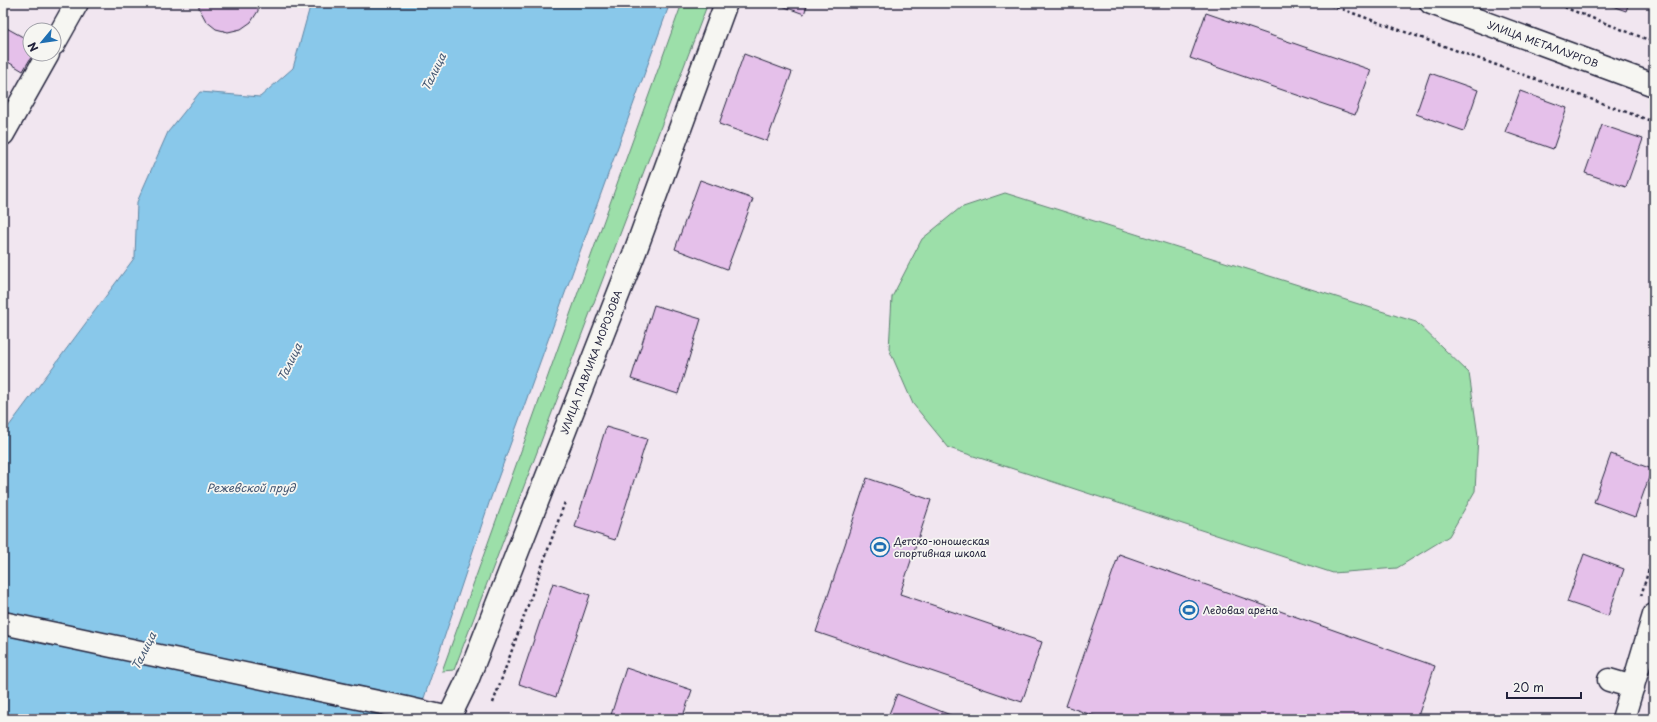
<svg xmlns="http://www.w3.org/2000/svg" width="1657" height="722" font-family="'Playpen Sans',sans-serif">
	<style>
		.green { fill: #9cdfa9; stroke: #5f8072 }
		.water { fill: #89c8ea; stroke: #6086a4 }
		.building { fill: #e5c0ea; stroke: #22223b }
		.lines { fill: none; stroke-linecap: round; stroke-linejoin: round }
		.street-casing { stroke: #22223b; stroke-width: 25 }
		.secondary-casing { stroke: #22223b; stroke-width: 25 }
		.path { stroke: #22223b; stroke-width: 2.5; stroke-dasharray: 3 3; stroke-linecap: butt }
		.street { stroke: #f6f6f2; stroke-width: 22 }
		.secondary { stroke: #f6f6f2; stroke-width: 22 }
		.labels { text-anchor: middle; stroke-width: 3.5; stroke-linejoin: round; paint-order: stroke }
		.street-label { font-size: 10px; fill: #22223b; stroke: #f6f6f2 }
		.poi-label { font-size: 10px; fill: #22223b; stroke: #f6f6f2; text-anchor: start }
		.water-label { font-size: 11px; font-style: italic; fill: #415470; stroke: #f6f6f2 }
	</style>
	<rect width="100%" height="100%" fill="#f1e6f0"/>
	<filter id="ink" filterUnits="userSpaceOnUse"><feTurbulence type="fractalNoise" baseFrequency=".025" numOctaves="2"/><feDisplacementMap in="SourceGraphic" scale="8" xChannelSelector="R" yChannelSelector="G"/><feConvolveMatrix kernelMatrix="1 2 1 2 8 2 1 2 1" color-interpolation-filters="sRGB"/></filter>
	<g filter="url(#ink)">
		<path class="green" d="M682,3h26l-254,667 -12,1z
			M1005,193l411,129 53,51 9,63 -3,55 -26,45 -52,32 -64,5 -384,-125 -36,-44 -24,-55 3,-52 30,-58 38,-31z"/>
		<path class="water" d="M311,3h359l-181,500 -72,216h-414v-285l132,-177 2,-55 31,-70 32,-40 60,5 33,-29z"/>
		<path class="building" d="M199,3h59v8l-7,11 -10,7 -13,3 -12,-3 -10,-8 -7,-13z
			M774,3h34l-4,11z
			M1604,3h25l-3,8z
			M1206,13l165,57 -16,45 -165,-57z
			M3,26l27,15v13h3l-10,17 -20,-12z
			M744,54l48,18 -25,69 -48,-17z
			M1430,73l48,17 -14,41 -48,-17z
			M1520,91l47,17 -14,41 -48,-17z
			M1602,125l41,14 -17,48 -41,-14z
			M700,180l53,19 -26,70 -52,-20z
			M654,305l47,14 -23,75 -47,-15z
			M606,427l41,12 -32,101 -40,-13z
			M1611,454l41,15 -17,48 -41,-15z
			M867,478l64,22 -31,94 142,48 -20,60 -206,-70z
			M1119,554l316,112 -18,53h-314l-37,-13z
			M1584,554l40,15 -16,47 -41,-14z
			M553,583l37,12 -34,102 -37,-13z
			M626,668l66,22 -10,29 -72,-1z
			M897,694l56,22 -1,3h-65z"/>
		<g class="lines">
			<defs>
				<path id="street" d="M1431,3l223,82
					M54,44l23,-41
					M3,134l45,-80"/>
				<path id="secondary" d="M3,623l403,85 47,11
					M1609,680l24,7
					M449,718l18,-37 169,-432 90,-246
					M1623,719l31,-104"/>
			</defs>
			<use href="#street" class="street-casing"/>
			<use href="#secondary" class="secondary-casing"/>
			<path class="path" d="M1325,3l329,119
				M1553,3l101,39
				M1641,596l13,-44
				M493,703l72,-201"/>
			<use href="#street" class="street"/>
			<use href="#secondary" class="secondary"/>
		</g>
	</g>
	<defs>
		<symbol id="stadium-ring" viewBox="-11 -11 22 22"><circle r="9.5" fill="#f6f6f2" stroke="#1f6fb2" stroke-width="1.5"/><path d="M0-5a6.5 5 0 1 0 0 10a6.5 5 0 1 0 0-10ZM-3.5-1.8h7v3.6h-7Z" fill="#1f6fb2"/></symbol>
	</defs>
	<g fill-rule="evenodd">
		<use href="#stadium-ring" x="869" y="536" width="22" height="22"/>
		<use href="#stadium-ring" x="1178" y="599" width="22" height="22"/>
	</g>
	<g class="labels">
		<g class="street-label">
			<text transform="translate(1543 44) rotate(20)" y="4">УЛИЦА МЕТАЛЛУРГОВ</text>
			<text transform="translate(591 362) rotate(-69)" y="4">УЛИЦА ПАВЛИКА МОРОЗОВА</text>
		</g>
		<g class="poi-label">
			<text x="894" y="545">Детско-юношеская<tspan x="894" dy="12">спортивная школа</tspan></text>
			<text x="1203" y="614">Ледовая арена</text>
		</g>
		<g class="water-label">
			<text transform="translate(434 72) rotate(-64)" y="4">Талица</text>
			<text transform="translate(290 362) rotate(-64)" y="4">Талица</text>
			<text x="251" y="492">Режевской пруд</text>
			<text transform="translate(144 651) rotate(-63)" y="4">Талица</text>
		</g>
	</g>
	<rect width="1657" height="722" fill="none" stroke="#f6f6f2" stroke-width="16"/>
	<rect x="8" y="8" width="1641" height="706" fill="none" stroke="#22223b" stroke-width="1.5" filter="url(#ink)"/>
	<g transform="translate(42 42) rotate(241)"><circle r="19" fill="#f6f6f2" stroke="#a1a1a9"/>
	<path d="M0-3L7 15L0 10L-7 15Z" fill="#1f6fb2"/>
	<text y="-6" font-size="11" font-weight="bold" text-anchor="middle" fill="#22223b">N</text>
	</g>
	<path d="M1507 692v6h74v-6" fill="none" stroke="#22223b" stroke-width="2"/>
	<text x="1513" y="692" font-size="12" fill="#22223b" stroke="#f6f6f2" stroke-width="3" paint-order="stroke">20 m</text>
</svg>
